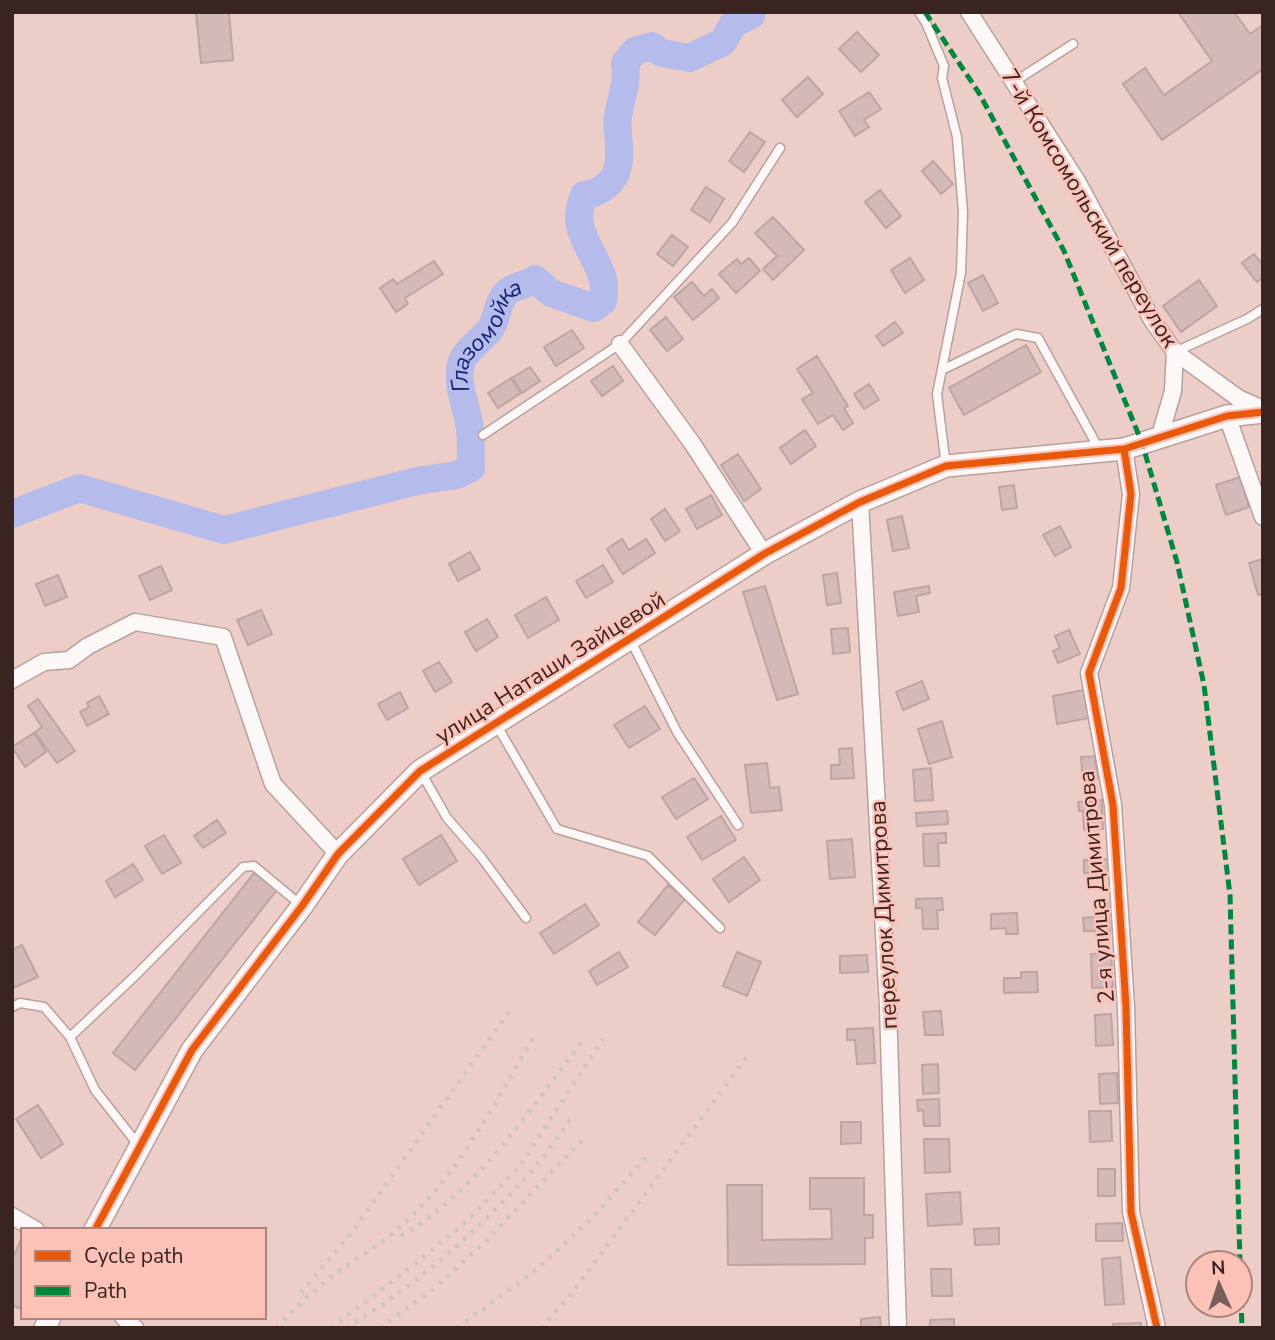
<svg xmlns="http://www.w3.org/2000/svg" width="1275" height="1340" font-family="'Nunito Sans',sans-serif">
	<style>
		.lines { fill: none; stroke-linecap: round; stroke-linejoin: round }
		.river { stroke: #b5bcec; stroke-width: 28 }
		.building { fill: #d3bab9; stroke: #bda5a3; stroke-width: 2 }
		.service-casing { stroke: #b8a09c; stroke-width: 11 }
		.minor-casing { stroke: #b8a09c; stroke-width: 19 }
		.tertiary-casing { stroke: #b8a09c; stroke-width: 24 }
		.service { stroke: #fcf8f7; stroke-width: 8 }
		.minor { stroke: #fcf8f7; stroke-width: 16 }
		.tertiary { stroke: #fcf8f7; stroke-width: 21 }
		.rail { stroke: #cec4c3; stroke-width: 4.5; stroke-dasharray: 3.5 7; stroke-linecap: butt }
		.quiet { stroke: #00873e; stroke-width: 5; stroke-dasharray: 10 5; stroke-linecap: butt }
		.cycleway-casing { stroke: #fcc2b8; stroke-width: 11 }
		.cycleway { stroke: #e8590c; stroke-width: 7 }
		.labels { text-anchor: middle; stroke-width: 5; stroke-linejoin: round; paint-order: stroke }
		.street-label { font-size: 23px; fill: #3a2421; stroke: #fcc2b8 }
		.water-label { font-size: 24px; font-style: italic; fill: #182474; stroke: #fcc2b8 }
	</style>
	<rect width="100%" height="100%" fill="#edcdc7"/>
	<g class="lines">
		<path class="river" id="s1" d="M12,514l67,-26 145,42 193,-49 40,-6 14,-7c-1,-13 1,-26 -1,-38 -2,-22 -16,-48 -8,-69 6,-14 21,-21 29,-33 7,-12 7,-31 19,-38 8,-4 17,-6 25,-11l16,14 43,15 9,-7c1,-7 2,-16 0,-22 -10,-33 -34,-48 -19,-84 16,-1 31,-13 34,-29 4,-16 -2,-34 0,-49 3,-21 10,-32 7,-54l10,-12 17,-5 10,7 27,5 34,-16 10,-18 18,-9 1,-3"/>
	</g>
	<path class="building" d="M229,12l4,48 -32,3 -5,-50z
		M1178,12h56l16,22 13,-9v44l-101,71 -39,-56 22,-16 19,27 48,-34z
		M857,32l22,23 -18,17 -22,-23z
		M808,77l15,17 -26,23 -15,-17z
		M869,92l12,17 -17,11 5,7 -14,9 -16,-25z
		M750,132l15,10 -21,30 -15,-11z
		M933,161l20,23 -12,10 -19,-23z
		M706,187l18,12 -14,23 -19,-12z
		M880,190l21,26 -15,12 -21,-26z
		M773,217l31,33 -31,30 -10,-11 14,-13 -22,-23z
		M672,235l16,12 -15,19 -16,-12z
		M1254,254l9,11v12l-6,5 -15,-19z
		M749,258l11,13 -24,22 -17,-19 18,-15 4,5z
		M910,258l14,22 -19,13 -14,-23z
		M434,261l9,13 -38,24 3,6 -12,8 -16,-24 13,-9 4,5z
		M983,275l15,28 -15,8 -15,-28z
		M1199,280l18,26 -36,26 -18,-26z
		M692,282l12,14 8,-7 7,9 -26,22 -19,-23z
		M666,317l17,22 -16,12 -17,-21z
		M895,322l8,11 -20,13 -7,-10z
		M572,330l12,18 -28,18 -12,-19z
		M1026,345l15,27 -77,43 -15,-27z
		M817,356l31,50 -4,2 9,15 -10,7 -10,-15 -15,9 -16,-25 11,-6 -16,-24z
		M613,366l10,15 -21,15 -11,-15z
		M530,367l10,14 -18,12 -10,-15z
		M511,378l10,15 -23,15 -10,-15z
		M869,384l10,16 -15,9 -10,-15z
		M805,430l11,16 -25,18 -11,-16z
		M738,454l23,35 -17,12 -23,-36z
		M1240,477l9,30 -23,8 -10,-30z
		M1014,485l3,23 -15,2 -3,-23z
		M711,495l11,20 -25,14 -11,-20z
		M665,509l15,22 -15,10 -14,-22z
		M902,516l7,32 -16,3 -6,-31z
		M1060,526l11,21 -16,9 -12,-21z
		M622,539l7,11 17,-11 9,14 -32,21 -16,-25z
		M470,552l10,17 -22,12 -9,-17z
		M1263,559v35l-5,1 -9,-32z
		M603,565l10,17 -27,16 -10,-17z
		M161,566l11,24 -22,10 -11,-24z
		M837,573l4,30 -14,2 -4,-30z
		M58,575l9,22 -22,9 -9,-22z
		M765,586l33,108 -21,6 -34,-108z
		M929,586l1,7 -14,3 3,16 -21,4 -4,-24z
		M546,597l13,23 -31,18 -13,-23z
		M261,610l11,24 -24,11 -11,-25z
		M487,619l11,18 -22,14 -11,-19z
		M848,628l2,24 -17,2 -2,-25z
		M1069,630l11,24 -22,9 -5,-12 7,-3 -5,-12z
		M439,662l13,20 -17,10 -12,-21z
		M922,681l7,18 -26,11 -7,-18z
		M1084,690l5,28 -32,6 -4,-28z
		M400,692l8,16 -21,12 -9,-16z
		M99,696l10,18 -22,12 -7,-14 9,-5 -2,-4z
		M38,699l37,52 -18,12 -22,-31 7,-5 -14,-21z
		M645,706l15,23 -31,19 -15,-23z
		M942,721l10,36 -23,7 -11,-35z
		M34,733l12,19 -21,15 -13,-20z
		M852,748l2,30 -23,1v-14h9l-1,-16z
		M1095,756l2,23 -14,2 -2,-24z
		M767,763l3,25 9,-1 3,23 -31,3 -6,-48z
		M931,768l2,32 -18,1 -2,-31z
		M694,778l14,21 -32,20 -14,-22z
		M1102,800l1,29 -19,1 -1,-19h-4l-1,-9z
		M947,811l1,13 -31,2 -1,-13z
		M721,816l15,24 -34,20 -15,-23z
		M217,820l9,13 -23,15 -9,-12z
		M946,833v10h-8l1,23h-15l-1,-32z
		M164,835l17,28 -19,11 -17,-28z
		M441,835l16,26 -38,24 -16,-26z
		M852,839l3,38 -25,2 -3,-38z
		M744,857l16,23 -31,22 -16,-23z
		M1109,859l1,14h-26v-13z
		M133,864l10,16 -28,17 -9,-16z
		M254,873l23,17 -142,180 -22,-17z
		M668,885l17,14 -30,36 -17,-13z
		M942,898l1,12h-6l1,19h-15l-1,-21h-6v-9z
		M1108,903l2,34 -14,1 -1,-7h-11l-1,-13 11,-1v-13z
		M585,904l14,21 -45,29 -14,-21z
		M1017,913l1,21h-12v-6l-15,1v-15z
		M22,945l16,32 -25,11 -1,-38z
		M619,952l9,15 -31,18 -8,-14z
		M737,952l24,10 -14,34 -24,-10z
		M1111,953l2,34 -21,1 -1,-34z
		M867,955l1,17 -28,1v-17z
		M1021,972h16l1,20 -34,1v-15h17z
		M941,1011l2,24h-18l-2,-23z
		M1111,1014l2,31 -17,1 -1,-31z
		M873,1028l2,35 -18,1 -2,-24h-8v-11z
		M938,1064l1,29 -16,1 -1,-29z
		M1117,1073l1,30 -18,1 -1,-30z
		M939,1099l1,27h-16l-1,-16 -5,1 -1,-11z
		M38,1105l25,39 -22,14 -25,-39z
		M1089,1111h22l1,30 -22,1z
		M841,1122h20v21l-20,1z
		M924,1139h25l1,33 -25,1z
		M1098,1169h17v27h-17z
		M810,1178h54v37h9v23h-8v26l-137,1 -1,-80h35v55l70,-1 -1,-30h-21z
		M960,1192l2,32 -34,2 -2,-32z
		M1122,1223l1,18h-27v-17z
		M999,1228v16l-24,1 -1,-16z
		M23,1235v75l-11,-5v-45z
		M1120,1257l4,47 -19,1 -3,-46z
		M931,1269h20l1,27h-20z
		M880,1317l1,11h-20v-9z
		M954,1319v9h-24v-8z
		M1141,1323v5h-28v-4z"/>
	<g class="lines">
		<defs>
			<path id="service" d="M919,12l7,11 18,43 -2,12 15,59 6,75 -2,61 -24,121 9,72
				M1014,82l59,-38
				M1175,352l72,-33 16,-10
				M942,370l74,-36 22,4 61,111
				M483,435l137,-91 112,-121 48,-75
				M630,639l47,93 61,93
				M496,724l61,105 91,27 72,72
				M422,774l25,44 34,39 45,61
				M12,1007l8,-4 24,4 26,30 66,-62 107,-108 11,-1 48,40
				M70,1037l25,53 44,56"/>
			<path id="minor" d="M969,12l108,169 75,139 23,32 63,46 25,11
				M620,344l72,99 72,111
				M1227,416l36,101
				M1159,439l14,-48 2,-39
				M1124,449l7,45 -10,94 -32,85 24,132 13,202 5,205 26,116
				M860,502l28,504 10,322
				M12,680l32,-18 25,-2 19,-14 47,-24 88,15 50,147 65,70
				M12,1216l24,14
				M123,1317l12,11"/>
			<path id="tertiary" d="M95,1230l97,-180 110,-144 36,-52 82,-83 344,-217 96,-52 86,-36 178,-17 103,-33 36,-4
				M45,1328l5,-11"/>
		</defs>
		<use href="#service" class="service-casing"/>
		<use href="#minor" class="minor-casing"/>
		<use href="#tertiary" class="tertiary-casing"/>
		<use href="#service" class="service"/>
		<use href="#minor" class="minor"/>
		<use href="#tertiary" class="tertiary"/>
		<path class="rail" d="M401,1236c78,-45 129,-128 184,-198
			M301,1293l51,-61 159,-223
			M276,1328c20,-21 41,-41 64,-58 20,-14 43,-27 61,-44 59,-53 95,-125 135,-193
			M331,1328l84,-64 55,-46 50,-52 83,-127
			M346,1328c68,-41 129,-94 182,-153 16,-17 29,-37 43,-56
			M380,1328l56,-41 53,-49 94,-99
			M457,1328l79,-58 52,-48 62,-69
			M541,1328l28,-31 177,-239"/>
		<path class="quiet" d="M925,12l54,81 85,158 78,192 35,119 27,123 26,210 10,368
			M1240,1268l2,60"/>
		<defs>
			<path id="cycleway" d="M1124,449l7,45 -10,94 -32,85 24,132 13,202 5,205 26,116
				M95,1230l97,-180 110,-144 36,-52 82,-83 344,-217 96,-52 86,-36 178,-17 103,-33 36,-4"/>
		</defs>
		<use href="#cycleway" class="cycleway-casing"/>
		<use href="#cycleway" class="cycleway"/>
	</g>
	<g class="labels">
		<g class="street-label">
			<text transform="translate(1090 208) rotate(59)" y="8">7-й Комсомольский переулок</text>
			<text transform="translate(550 667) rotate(-32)" y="8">улица Наташи Зайцевой</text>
			<text transform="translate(1096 887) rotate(-95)" y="8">2-я улица Димитрова</text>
			<text transform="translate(883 915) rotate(-93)" y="8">переулок Димитрова</text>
		</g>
		<g class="water-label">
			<text dy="8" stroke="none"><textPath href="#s1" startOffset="620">Глазомойка</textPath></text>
		</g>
	</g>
	<rect width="1275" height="1340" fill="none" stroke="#3a2421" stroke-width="28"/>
	<rect x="21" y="1228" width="245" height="91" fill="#fcc2b8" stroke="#ae837c" stroke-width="2"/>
	<rect x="35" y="1251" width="35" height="10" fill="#e8590c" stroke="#ae837c" stroke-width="2"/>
	<text x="84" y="1263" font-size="21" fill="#3a2421">Cycle path</text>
	<rect x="35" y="1286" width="35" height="10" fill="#00873e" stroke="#ae837c" stroke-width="2"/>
	<text x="84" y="1298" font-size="21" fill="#3a2421">Path</text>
	<g transform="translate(1219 1284) rotate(357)"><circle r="33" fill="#fcc2b8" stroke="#ae837c" stroke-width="2"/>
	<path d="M0-5L12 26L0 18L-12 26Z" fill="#795f5b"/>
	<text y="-10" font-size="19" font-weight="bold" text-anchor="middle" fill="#3a2421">N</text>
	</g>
</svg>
